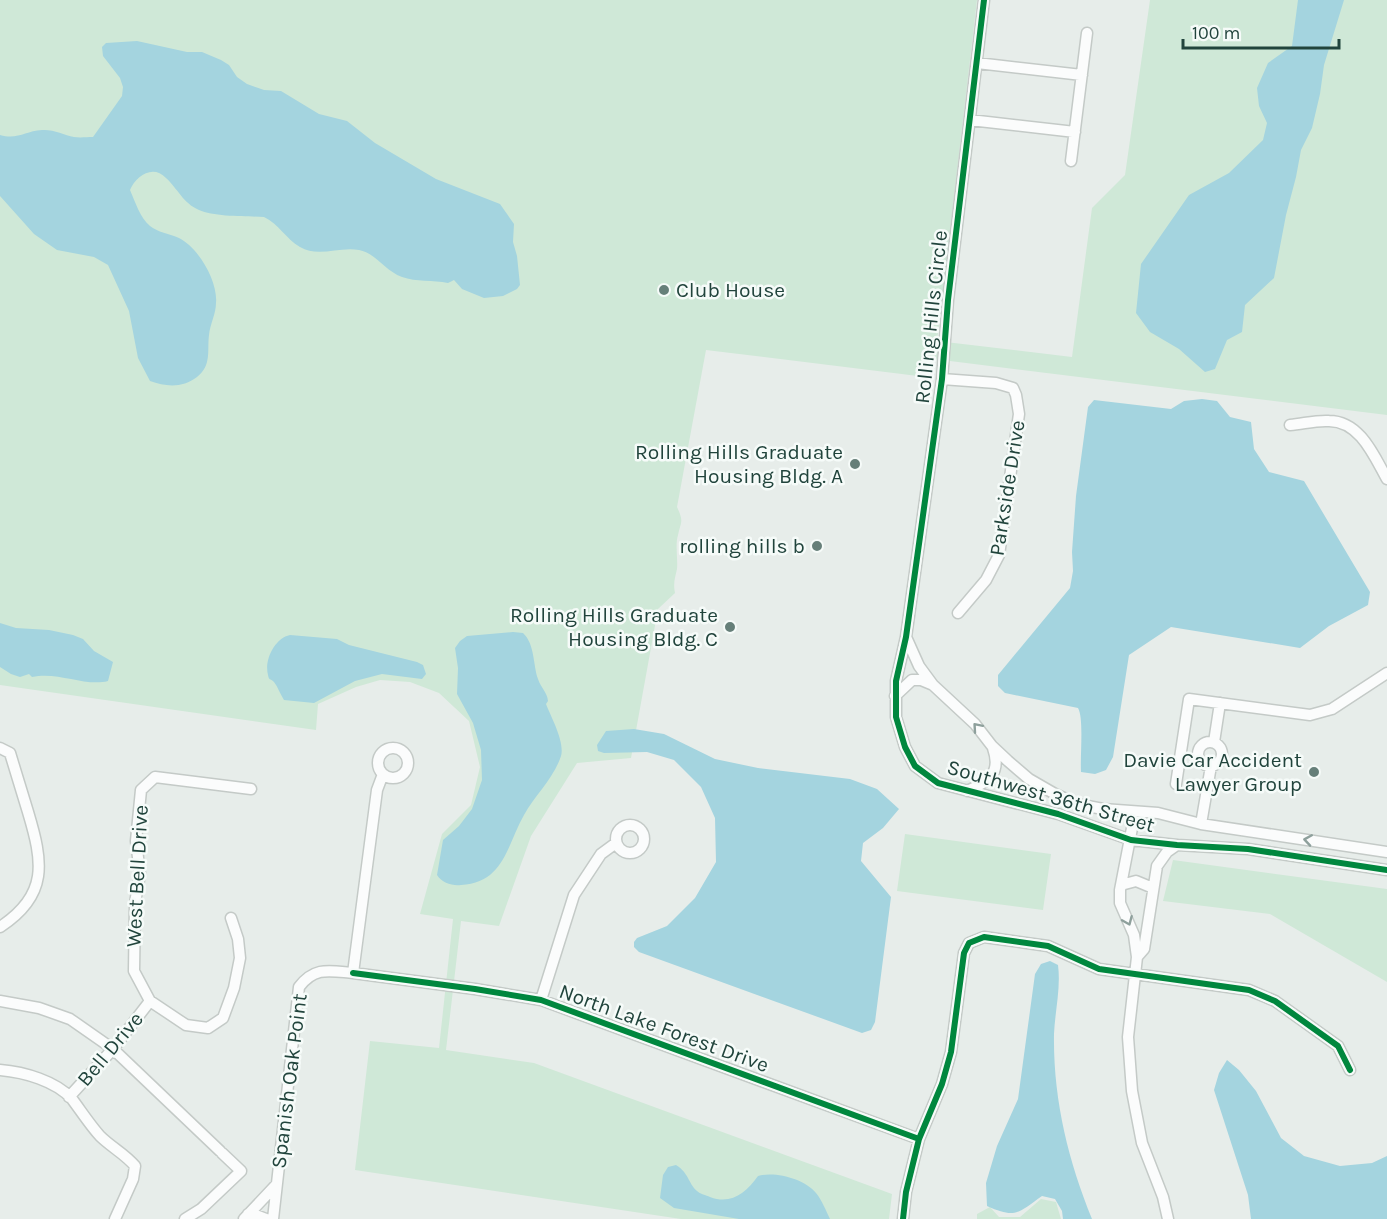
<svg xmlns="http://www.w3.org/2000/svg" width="1387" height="1219" font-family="Karla,sans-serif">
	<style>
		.green { fill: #cfe8d7 }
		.water { fill: #a4d4df }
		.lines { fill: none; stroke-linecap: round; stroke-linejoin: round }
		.street-casing { stroke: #c4cac7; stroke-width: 13 }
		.street { stroke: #fbfcfc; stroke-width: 10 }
		.cycleway-casing { stroke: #f6fbf9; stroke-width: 10 }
		.cycleway { stroke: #00873e; stroke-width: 6 }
		.oneway { stroke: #8ea09c }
		.poi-dot { fill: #667f79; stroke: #f6fbf9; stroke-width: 2 }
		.labels { text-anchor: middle; stroke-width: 5; stroke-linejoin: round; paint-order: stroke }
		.poi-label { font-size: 21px; fill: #21443c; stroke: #f6fbf9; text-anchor: end }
		.street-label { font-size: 21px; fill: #21443c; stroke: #f6fbf9 }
	</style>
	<rect width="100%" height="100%" fill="#e7edea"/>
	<path class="green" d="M0,0h977l-40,341 135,16 20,-149 33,-33 25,-175h237v415l-453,-56 -8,18 -220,-27 -29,157c7,15 4,14 1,28 -3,10 0,23 -1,34 -2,9 -4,14 -2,24l-17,16 -27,149 -54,5 -46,73 -32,90 -38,-5 -15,129 88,13 358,131 -3,25h-208l-326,-49 15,-129 69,7 14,-129 -33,-5 22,-80 29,-29 9,-38 -11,-46 -30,-28 -29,-11 -30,-2 -24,7 -38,17 -2,26 -316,-45z
		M905,834l146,20 -8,56 -146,-19z
		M1173,860l214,29v93l-117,-68 -107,-13z
		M1041,1199l15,3 5,17h-84v-5l13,-7 9,10h21z"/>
	<path class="water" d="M1298,0h46l-20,65 -4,29 -8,34 -11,22 -5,27 -10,38 -12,63 -29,27 -3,27 -15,8 -12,29 -10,3 -26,-23 -29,-17 -14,-19 5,-49 48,-69 40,-22 34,-33 4,-17 -8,-17 -2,-18 11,-25 24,-17z
		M137,41l50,11h15l19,8 8,5 8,12 10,7 17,6 17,1 38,23 28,7 28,22 61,36 64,25 14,20 -1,18 4,14 3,29 -3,4 -14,7 -19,2 -22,-9 -8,-9 -6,3c-15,-3 -32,-1 -46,-6 -17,-6 -26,-24 -43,-27 -19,-4 -41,8 -59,-3 -14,-8 -21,-23 -36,-30 -17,-1 -50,0 -65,-7 -16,-7 -21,-21 -33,-32 -13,-14 -30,-2 -36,12 5,11 10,28 20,36 7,6 20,8 29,12 20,10 39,44 37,65 0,11 -6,21 -7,32 -2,16 3,30 -12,42 -14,11 -31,10 -47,4l-12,-23 -9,-47 -21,-46 -14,-8 -37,-7 -23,-16 -34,-38v-61c18,5 25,-4 42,-5 11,-1 22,5 32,7 6,1 13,0 19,0l29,-41 1,-9 -3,-9 -17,-22 -1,-9 4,-4z
		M1202,399l15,2 13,16 21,5 3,27 15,23 35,9 66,111 -2,13 -39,21 -29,22 -129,-21 -42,28 -16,102 -7,13 -11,4 -14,-2c-1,-16 3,-54 -3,-64l-73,-15 -7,-7v-11l72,-87 3,-17 -1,-19 4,-56 12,-89 6,-7 77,9 13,-8z
		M0,623l16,5 33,2 24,5 10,4 11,12 19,11 -5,19c-23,6 -50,-10 -76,-4l-3,-3 -9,3 -9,-3 -11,-7z
		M513,632l10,1c12,11 10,32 15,46 3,9 9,13 10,22l-2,3c5,13 19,38 15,52 -7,22 -26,39 -37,59 -17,30 -20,68 -63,70 -9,1 -19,-2 -24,-10l6,-35 16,-14 13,-17 10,-29 -1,-30 -8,-27 -16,-29 1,-26 -3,-20 5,-7 7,-5z
		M290,635l47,4 12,6 68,17 6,3 3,9 -4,5 -40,-5 -27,7 -41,22 -30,-3c-4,-6 -6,-13 -10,-18 -4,-4 -5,-1 -6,-7 -4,-15 7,-37 22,-40z
		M634,729l30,5 51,25 43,9 92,11 27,10 22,20 -16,19 -20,15 -2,18 30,36 -16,125 -4,8 -9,3 -223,-81 -5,-5v-5l3,-4 30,-12 28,-28 21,-36 -1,-44 -14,-31 -27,-27 -27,-8 -43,1 -6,-2 -1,-6 9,-14z
		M1050,961l8,4c3,23 -3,46 -4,69 -1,65 14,126 38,185h-29l-1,-8 -7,-12 -13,-3c-24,17 -26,23 -55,10l-1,-23 11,-37 21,-47 17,-125 6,-10z
		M1227,1060l12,10 17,21 25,47 23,18 36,10 32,-3 15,-7v63h-136l-3,-24 -34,-105 5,-17z
		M676,1165c13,8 12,18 21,26 3,3 9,4 13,6 21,8 36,-4 48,-21 17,-5 47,3 58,17 6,7 10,18 14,26h-91l-65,-11 -14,-10 3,-23 5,-8z"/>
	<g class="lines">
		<defs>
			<path id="street" d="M984,0l-36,300 -6,79 -36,258 -10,44v36l9,30 10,19 23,17 120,31 73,26 46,5 71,4 139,21
				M977,63l105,12
				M970,120l105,12
				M1071,161l16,-128
				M942,379l54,4 17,5 3,7 3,19 -20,141 -13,25 -28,33
				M1290,425c13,-1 26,-5 39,-4 31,0 45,35 58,58
				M906,637l13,29 14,19 42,39 17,22 16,15 21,18 26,15 22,10 26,5 55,4 43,11 186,28
				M895,696l17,-16h9l12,5
				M1198 754a12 12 0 1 1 24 0a12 12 0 1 1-24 0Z
				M1214,742l6,-39
				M0,748l10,5c6,20 12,39 18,59 15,50 21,83 -28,115
				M378 763a15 15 0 1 1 30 0a15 15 0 1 1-30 0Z
				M1176,784l13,-85 121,16 22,-6 55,-36
				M967,791c21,-9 35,-17 26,-43
				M1138,812l-5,11 -13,67v13l14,32 3,22 -9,80 4,54 10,52 21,54 5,22
				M1201,824l10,-58
				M616 839a14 14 0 1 1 28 0a14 14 0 1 1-28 0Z
				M1121,885l15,-4 17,7
				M231,918l7,21 2,19 -6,30 -11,30 -15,10 -22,-3 -36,-24 -16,-30 1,-68 5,-29 -4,-33 5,-51 14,-13 96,12
				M1137,957l7,-8 13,-83 10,-14 10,-7
				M353,973l122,16 66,11 378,139
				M541,1000l33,-105 27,-41 15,-11
				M0,1001l39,7 31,11 43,30 107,102
				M0,1070c24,2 56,11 72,29 9,12 18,26 28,37 11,11 25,18 35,30l-2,13 -18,40
				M69,1097l44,-48 37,-48
				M248,1214h5l13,5
				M185,1219l16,-10 40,-38 -19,-18
				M244,1219l32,-34
				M273,1219l26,-232c16,-21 31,-16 54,-14l24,-183 6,-16
				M903,1219l3,-27 13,-53 23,-55 9,-32 13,-99 5,-10 15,-6 64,9 51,23 150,21 26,11 63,45 12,24"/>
		</defs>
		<use href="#street" class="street-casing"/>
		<use href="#street" class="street"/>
		<defs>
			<path id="cycleway" d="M984,0l-36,300 -6,79 -36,258 -10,44v36l9,30 10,19 23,17 120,31 73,26 46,5 71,4 139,21
				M353,973l122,16 66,11 378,139
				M903,1219l3,-27 13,-53 23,-55 9,-32 13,-99 5,-10 15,-6 64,9 51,23 150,21 26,11 63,45 12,24"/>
		</defs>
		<use href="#cycleway" class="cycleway-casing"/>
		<use href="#cycleway" class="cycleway"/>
	</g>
	<defs><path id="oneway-chevron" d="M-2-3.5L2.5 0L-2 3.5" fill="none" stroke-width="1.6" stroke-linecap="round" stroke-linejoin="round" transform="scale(1.5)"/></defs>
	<g class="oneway">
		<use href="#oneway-chevron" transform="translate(977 727) rotate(-131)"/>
		<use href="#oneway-chevron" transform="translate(1308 840) rotate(-171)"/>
		<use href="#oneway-chevron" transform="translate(1128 921) rotate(67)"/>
	</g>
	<g class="poi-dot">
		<circle cx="664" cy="290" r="6"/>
		<circle cx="855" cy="464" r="6"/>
		<circle cx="817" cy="546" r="6"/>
		<circle cx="730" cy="627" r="6"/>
		<circle cx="1314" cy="772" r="6"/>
	</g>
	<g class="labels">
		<g class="poi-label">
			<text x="676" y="297" text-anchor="start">Club House</text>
			<text x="843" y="459">Rolling Hills Graduate<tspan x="843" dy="24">Housing Bldg. A</tspan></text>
			<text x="805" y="553">rolling hills b</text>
			<text x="718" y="622">Rolling Hills Graduate<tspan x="718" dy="24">Housing Bldg. C</tspan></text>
			<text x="1302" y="767">Davie Car Accident<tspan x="1302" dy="24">Lawyer Group</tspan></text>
		</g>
		<g class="street-label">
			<text transform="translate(931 317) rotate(-84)" y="7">Rolling Hills Circle</text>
			<text transform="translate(1007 488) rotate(-81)" y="7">Parkside Drive</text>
			<text transform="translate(1051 796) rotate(16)" y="7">Southwest 36th Street</text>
			<text transform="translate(137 876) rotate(-87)" y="7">West Bell Drive</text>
			<text transform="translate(664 1028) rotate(20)" y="7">North Lake Forest Drive</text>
			<text transform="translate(110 1049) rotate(-50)" y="7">Bell Drive</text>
			<text transform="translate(289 1081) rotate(-83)" y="7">Spanish Oak Point</text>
		</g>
	</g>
	<path d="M1183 39v9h156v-9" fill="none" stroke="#21443c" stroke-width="3"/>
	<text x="1192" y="39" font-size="18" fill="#21443c" stroke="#f6fbf9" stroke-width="4.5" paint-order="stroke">100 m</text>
</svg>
